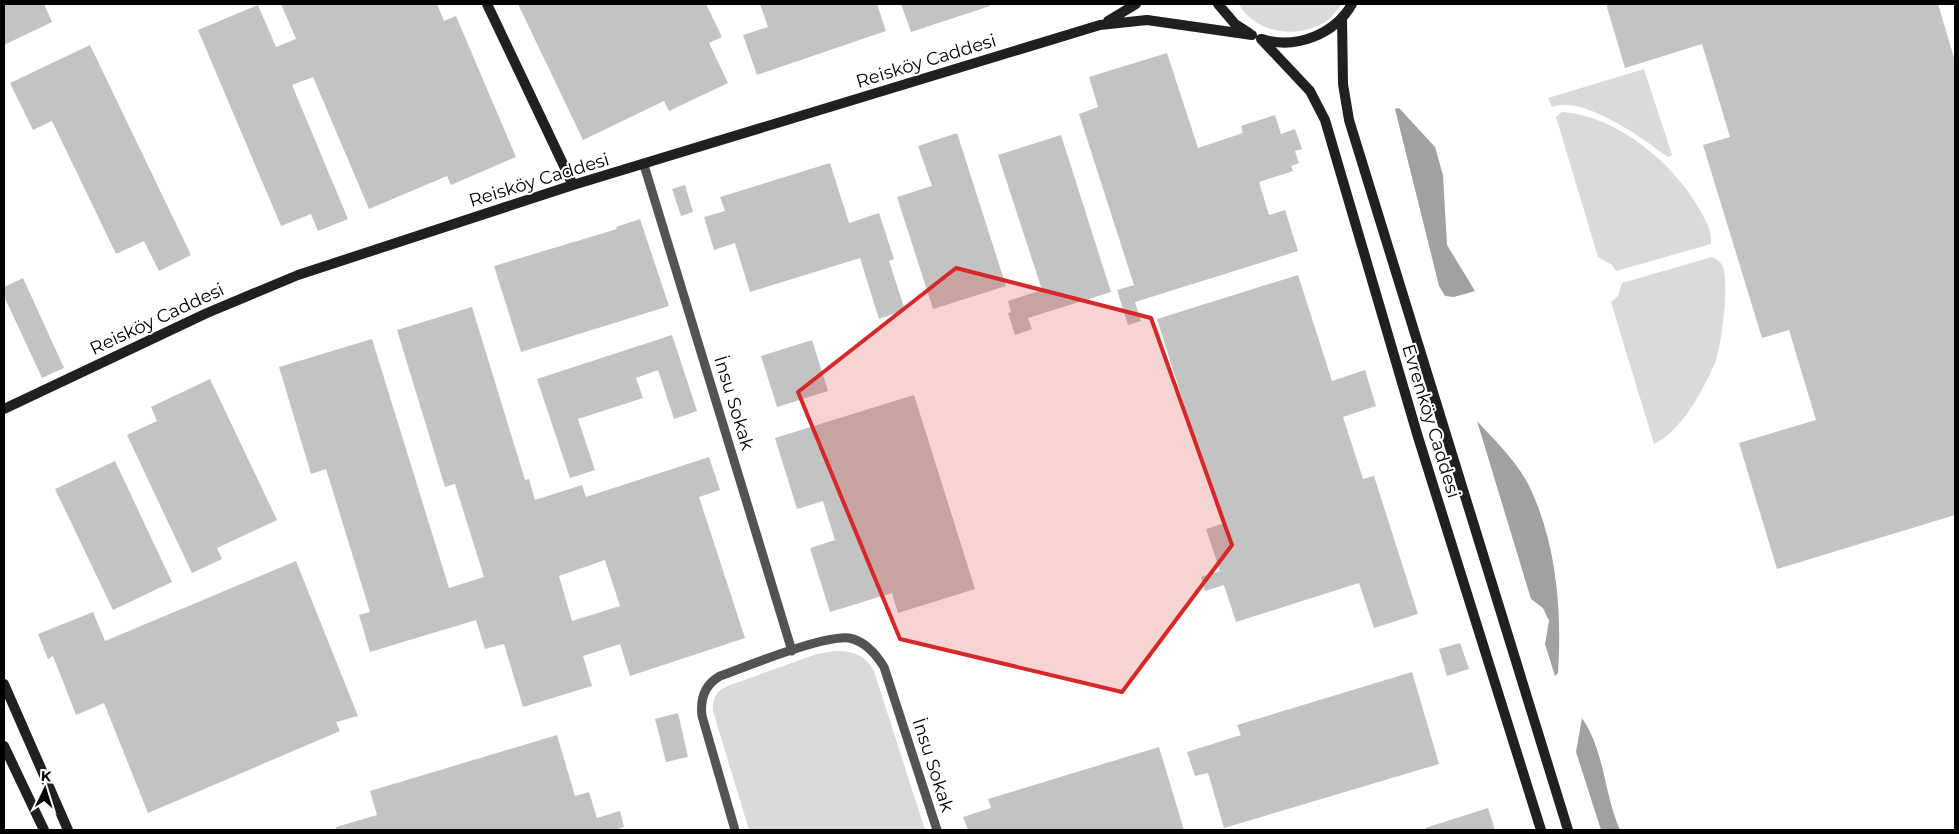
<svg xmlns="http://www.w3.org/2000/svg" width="1959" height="834" font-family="Montserrat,sans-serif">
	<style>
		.green { fill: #dadada }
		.water { fill: #a1a1a1 }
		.building { fill: #c3c3c3; fill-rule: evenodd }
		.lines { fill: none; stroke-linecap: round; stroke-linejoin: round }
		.lane { stroke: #535353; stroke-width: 9 }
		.secondary { stroke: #202020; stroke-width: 10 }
		.marked { fill: #d62828; fill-opacity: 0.2; stroke: #d62828; stroke-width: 4; stroke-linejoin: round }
		.labels { text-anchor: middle; stroke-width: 4; stroke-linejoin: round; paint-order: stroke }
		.street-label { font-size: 18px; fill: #000; stroke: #fff }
	</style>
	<rect width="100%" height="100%" fill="#fff"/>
	<path class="green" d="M1239,4h103c-5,5 -8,11 -13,15 -26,21 -74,16 -90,-15z
		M1644,69l28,86 -4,2c-24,-18 -86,-63 -116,-50l-4,-9z
		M1562,112c56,4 113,52 139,100 6,11 11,19 10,32l-95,27 -4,-6 -14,-8 -42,-140z
		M1712,257c6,2 11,7 12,14 4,18 -2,74 -9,92 -11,26 -35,70 -61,81l-43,-142 7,-6 4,-13z
		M835,651c19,0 29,3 39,20l51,159h-176l-36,-119c-1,-14 4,-21 17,-26l87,-31z"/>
	<path class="water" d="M1399,108l36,39 8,28 4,70 28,46 -21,6 -9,-1 -6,-10 -44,-177z
		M1477,421c19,21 42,42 54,69 26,56 31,123 27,183l-3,3 -10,-32 4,-23 -6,-13 -12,-9z
		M1582,718c23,34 22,76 38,112h-19l-25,-78z"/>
	<path class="building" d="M4,4h40l8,18 -48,23z
		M281,4h156l7,17 12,-5 60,141 -65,28 -4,-9 -78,33 -56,-132 -21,8 56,134 -30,12 -7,-17 -30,12 -83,-196 60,-25 18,42 20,-8z
		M518,4h188l16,33 -13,6 19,40 -59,28 -5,-10 -81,39z
		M760,4h117l9,27 -129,44 -14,-40 25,-8z
		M901,4h88l1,2 -79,26z
		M1606,4h332l17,57v454l-178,54 -38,-126 77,-23 -27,-90 -27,8 -59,-193 27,-8 -28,-93 -77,24z
		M90,45l101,210 -32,16 -15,-30 -28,13 -64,-133 -19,9 -23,-47z
		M1167,53l31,95 45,-15 -2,-7 34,-11 6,19 14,-5 7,20 -7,2 4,12 -8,3 2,5 -34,11 10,33 16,-5 13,41 -163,51 6,19 -13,4 -11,-35 17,-5 -55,-171 19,-7 -9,-30z
		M957,133l49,153 -73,23 -36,-112 35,-11 -14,-40z
		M1061,135l50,157 -83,26 4,11 -17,6 -7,-22 3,-1 -3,-11 34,-11 -44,-135z
		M830,163l19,60 30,-10 15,46 -5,2 16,49 -26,9 -19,-61 -110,34 -15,-49 -21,7 -10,-33 21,-6 -5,-14z
		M685,185l8,27 -12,4 -9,-27z
		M640,219l29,87 -148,46 -27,-86 123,-37 -1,-2z
		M1298,275l34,106 33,-11 11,36 -33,11 20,62 11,-3 44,138 -44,14 -15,-45 -123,39 -12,-37 -19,6 -4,-14 19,-6 -14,-42 16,-5 -65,-205z
		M23,278l41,90 -22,10 -38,-82v-9z
		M472,307l53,173 4,-1 6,21 47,-15 4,12 123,-40 11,33 -21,7 46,141 -115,38 -10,-32 -37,12 9,30 -69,21 -19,-63 -19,5 -9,-29 -106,32 -11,-37 11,-3 -44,-143 -15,5 -32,-107 93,-28 77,249 35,-11 -29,-93 -10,3 -48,-157zM605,560l15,46 -48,15 -13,-45z
		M672,335l25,76 -23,8 -16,-49 -22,8 7,20 -65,21 17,51 -25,8 -33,-99z
		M812,340l16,51 -51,16 -16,-51z
		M210,379l67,141 -60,28 5,11 -30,14 -65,-138 30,-14 -6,-14z
		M914,395l61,194 -77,24 -6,-20 -62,19 -20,-64 25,-8 -12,-39 -26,8 -22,-71z
		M115,461l57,121 -59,28 -58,-121z
		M296,561l62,155 -22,6 4,9 -192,82 -44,-110 -28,12 -23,-59 -5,3 -10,-25 55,-22 12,29z
		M1460,643l9,26 -22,7 -8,-27z
		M1412,672l27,92 -215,64 -16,-55 -13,3 -8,-24 54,-17 -4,-10z
		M678,713l10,44 -22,5 -11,-43z
		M557,735l18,61 14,-4 8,26 23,-7 4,16 -10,3h-278v-3l41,-12 -7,-24z
		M1159,747l25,83h-216l-5,-13 28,-9 -3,-9z
		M1488,808l7,22h-69l-1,-2z"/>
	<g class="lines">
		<path class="lane" d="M644,165l148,486
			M735,830l-33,-114c-2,-17 2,-31 18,-40 28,-10 103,-41 129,-38 16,3 27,16 35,29l53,163"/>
		<path class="secondary" d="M487,4l86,181
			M1218,4l17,20 14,9
			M1342,18l1,66 6,36 219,710
			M1108,21l28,-17
			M1261,39l49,52 15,29 93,317 123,393
			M1262,39c34,11 73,-5 90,-35
			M4,409l203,-96 91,-38 275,-90 527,-160 47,-5 105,15
			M4,684l64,146
			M4,746l40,84"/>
	</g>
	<path class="marked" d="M956,268l195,50 81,227 -110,147 -222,-53 -102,-247z"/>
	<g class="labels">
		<g class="street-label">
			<text transform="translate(926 61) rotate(-17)" y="6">Reisköy Caddesi</text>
			<text transform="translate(539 180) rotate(-17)" y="6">Reisköy Caddesi</text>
			<text transform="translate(157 319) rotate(-25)" y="6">Reisköy Caddesi</text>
			<text transform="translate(734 403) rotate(73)" y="6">İnsu Sokak</text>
			<text transform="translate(1431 421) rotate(73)" y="6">Evrenköy Caddesi</text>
			<text transform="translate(933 765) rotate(72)" y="6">İnsu Sokak</text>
		</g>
	</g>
	<rect width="1959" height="834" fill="none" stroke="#000000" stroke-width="10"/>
	<g transform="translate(45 789) rotate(4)" stroke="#ffffff" stroke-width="4" paint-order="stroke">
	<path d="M0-4L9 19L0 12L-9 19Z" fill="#000000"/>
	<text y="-8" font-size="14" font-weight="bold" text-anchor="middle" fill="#000000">K</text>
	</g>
</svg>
